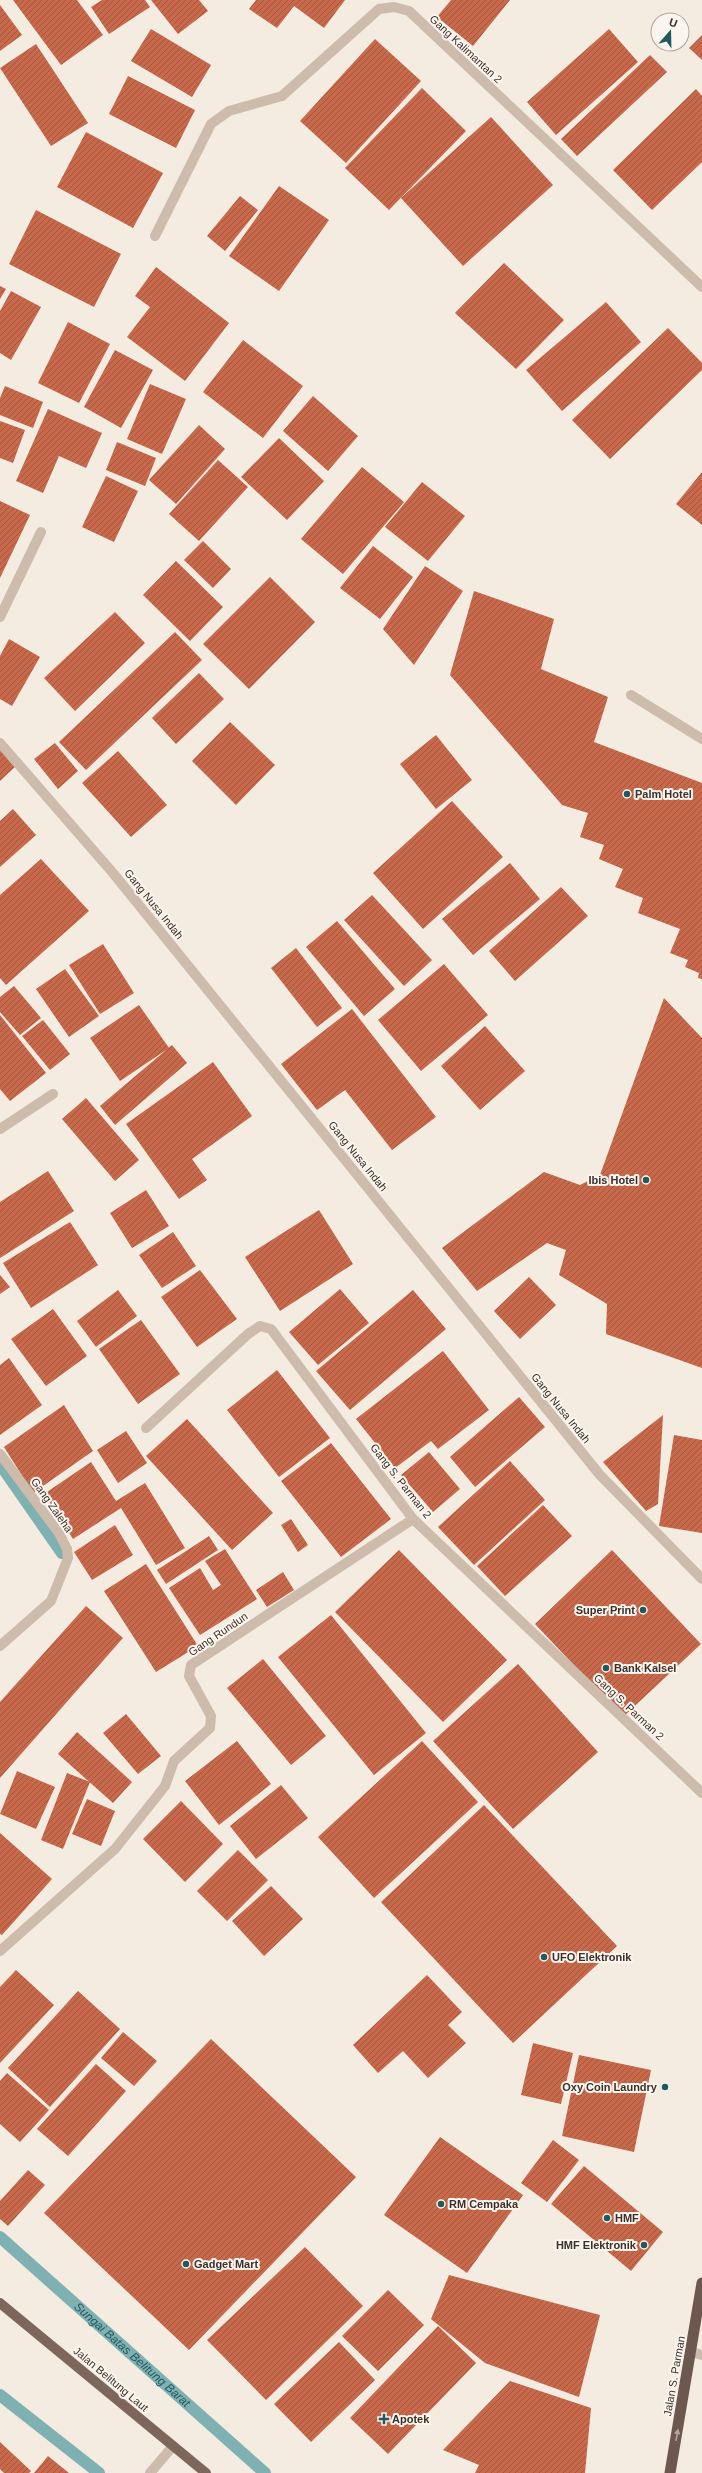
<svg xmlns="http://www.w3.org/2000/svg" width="702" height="2473" font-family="Helvetica,sans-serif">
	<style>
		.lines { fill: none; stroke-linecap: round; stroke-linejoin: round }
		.stream { stroke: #7fb0b2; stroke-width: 12 }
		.building { fill: url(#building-hatch) }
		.service { stroke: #cdbbac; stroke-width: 10 }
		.minor { stroke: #cdbbac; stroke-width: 10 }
		.primary { stroke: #7d675c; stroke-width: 10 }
		.trunk { stroke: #6c584f; stroke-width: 11 }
		.oneway { fill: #b4a69e }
		.poi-dot { fill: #1f5a5e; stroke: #fbf5ee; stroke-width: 1.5 }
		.labels { text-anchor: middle; stroke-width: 4; stroke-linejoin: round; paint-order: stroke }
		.street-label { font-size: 11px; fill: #3b302b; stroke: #fbf5ee }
		.poi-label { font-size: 11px; font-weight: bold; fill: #3b302b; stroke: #fbf5ee; text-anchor: start }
		.water-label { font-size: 12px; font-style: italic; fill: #1f5a5e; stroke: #fbf5ee }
	</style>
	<defs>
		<pattern id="building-hatch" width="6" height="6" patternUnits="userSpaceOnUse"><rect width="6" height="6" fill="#c8694b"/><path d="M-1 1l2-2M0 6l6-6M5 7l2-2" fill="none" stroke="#a4573f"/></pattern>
	</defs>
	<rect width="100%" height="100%" fill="#f4ebe1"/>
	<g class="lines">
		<g class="stream">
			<path d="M0,1464l62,89"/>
			<path id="s1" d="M0,2237l265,236"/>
			<path d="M0,2395l99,78"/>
		</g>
	</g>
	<path class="building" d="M13,0h64l26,35 -42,30z
		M102,0h43l5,7 -41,27 -18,-27z
		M151,0h48l9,11 -30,23z
		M256,0h89l-21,28 -30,-22 -17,22 -28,-19z
		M451,0h59l-37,46 -36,-29z
		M0,5l22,30 -22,16z
		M151,29l60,36 -19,32 -61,-36z
		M609,29l29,33 -82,73 -29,-33z
		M702,35v25l-13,-12z
		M375,39l46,42 -75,82 -46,-42z
		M36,44l52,79 -37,23 -51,-78z
		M650,55l17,17 -90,84 -16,-17z
		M128,76l67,34 -19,38 -67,-34z
		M422,88l44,43 -77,79 -44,-42z
		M696,89l6,7v66l-50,48 -39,-40z
		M491,117l62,68 -90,81 -62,-68z
		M86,132l77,41 -30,55 -76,-41z
		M279,186l50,34 -50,71 -50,-35z
		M240,196l18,14 -33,41 -18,-15z
		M36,210l85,44 -27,53 -85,-43z
		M504,263l60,57 -48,49 -61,-56z
		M156,267l73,56 -44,58 -58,-44 23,-30 -15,-11z
		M0,286l6,3 -6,10z
		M11,291l30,16 -30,53 -11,-7v-42z
		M606,302l35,40 -79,69 -36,-41z
		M68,322l42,22 -31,59 -41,-20z
		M668,328l34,35v7l-92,89 -38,-39z
		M243,340l60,46 -40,52 -60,-46z
		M115,350l38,20 -32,58 -37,-21z
		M150,384l36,15 -24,55 -35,-15z
		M5,386l38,16 -10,26 -33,-13v-17z
		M313,396l45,40 -30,35 -45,-40z
		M48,409l54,24 -16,35 -27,-12 -16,37 -27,-12z
		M0,421l25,9 -12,33 -13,-5z
		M199,425l26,24 -49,55 -27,-24z
		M279,438l45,43 -37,39 -46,-43z
		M117,442l39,16 -11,28 -39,-16z
		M218,460l30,27 -49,54 -30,-27z
		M362,467l42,35 -61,72 -42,-35z
		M702,472v53l-26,-21z
		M106,476l32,15 -24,51 -32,-15z
		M422,482l43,34 -37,45 -43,-34z
		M0,501l30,14 -30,63z
		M203,541l28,28 -18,19 -29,-28z
		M373,546l40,31 -33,42 -40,-31z
		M176,561l47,46 -33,34 -47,-46z
		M425,566l38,25 -49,74 -31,-36z
		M270,577l45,45 -66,67 -46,-45z
		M474,591l80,28 -13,50 67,28 -14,45 108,41v196l-4,-1 1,-5 -14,-6 3,-7 -18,-7 10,-24 -42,-16 5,-15 -28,-11 8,-18 -24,-10 5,-14 -24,-8 8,-24 -26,-8 -112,-130z
		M115,612l30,31 -70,68 -31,-33z
		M175,632l27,28 -116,110 -27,-28z
		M9,639l31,18 -28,49 -12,-7v-43z
		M199,673l25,26 -48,45 -24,-26z
		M230,722l45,43 -39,40 -44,-44z
		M436,735l36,45 -36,29 -36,-45z
		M55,743l23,28 -20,18 -24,-30z
		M0,747l17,18 -17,16z
		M118,751l49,54 -36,32 -49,-54z
		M452,801l51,56 -80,72 -50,-56z
		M13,809l23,26 -36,32v-46z
		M41,859l48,52 -83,74 -6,-7v-83z
		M510,863l30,36 -67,56 -31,-36z
		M561,887l27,29 -73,65 -26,-30z
		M372,895l60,65 -28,26 -60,-66z
		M337,921l58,68 -31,27 -58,-69z
		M103,944l31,49 -34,21 -31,-49z
		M296,948l46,60 -25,19 -46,-59z
		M444,964l44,51 -67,56 -43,-51z
		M65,969l34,47 -30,21 -33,-48z
		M14,986l27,32 -21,17 -20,-23v-15z
		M664,998l38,40v330l-96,-34 1,-30 -48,-29 7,-25 -19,-7 -70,48 -35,-43 102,-76 36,13 20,-10z
		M139,1005l30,43 -49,33 -30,-43z
		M352,1009l84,108 -44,33 -47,-60 -28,20 -36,-46z
		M0,1015l46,58 -36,28 -10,-12z
		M43,1020l27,34 -20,16 -28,-34z
		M485,1026l40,45 -45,39 -39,-44z
		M172,1045l15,18 -72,62 -15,-19z
		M213,1062l39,54 -60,43 15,21 -28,19 -53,-75z
		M86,1098l53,62 -24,21 -53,-62z
		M48,1171l26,40 -74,47v-56z
		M146,1190l23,36 -37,22 -22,-35z
		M319,1210l34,54 -73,47 -35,-54z
		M70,1222l28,43 -67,43 -28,-45z
		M173,1232l23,34 -34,22 -23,-33z
		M200,1270l37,49 -40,28 -36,-50z
		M0,1275l10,12 -10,7z
		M529,1277l27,28 -36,34 -26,-28z
		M340,1289l29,34 -51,42 -29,-33z
		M118,1290l19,26 -41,31 -19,-26z
		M413,1290l33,39 -96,81 -34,-39z
		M53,1309l34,47 -41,30 -35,-47z
		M141,1320l39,54 -42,30 -39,-55z
		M443,1351l46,59 -51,39 -7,-8 -36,27 -39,-49z
		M9,1358l33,47 -42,30v-70z
		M277,1370l53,68 -51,39 -52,-67z
		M519,1397l26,30 -70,60 -25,-30z
		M64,1405l29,46 -60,42 -29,-46z
		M663,1415l-5,89 -12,7 -43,-49z
		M187,1419l86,94 -41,37 -86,-94z
		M126,1431l21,32 -29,20 -21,-33z
		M674,1435l28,5v93l-43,-7z
		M331,1443l60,76 -50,38 -60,-76z
		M429,1452l31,37 -27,23 -32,-37z
		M510,1461l35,39 -71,65 -36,-38z
		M91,1462l25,39 29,-18 40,65 -29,17 -35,-57 -48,31 -29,-45z
		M543,1505l29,31 -67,60 -28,-30z
		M291,1519l17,26 -10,7 -17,-27z
		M115,1525l18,30 -41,25 -18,-28z
		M209,1536l9,14 -52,34 -9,-14z
		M225,1549l32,50 -57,36 -31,-47 31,-20 13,22 8,-5 -16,-24z
		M399,1550l108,110 -64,62 -108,-110z
		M612,1550l89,94 -78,73 -88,-93z
		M146,1564l52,82 -42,26 -52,-81z
		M283,1572l11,18 -27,17 -11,-17z
		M86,1606l37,32 -123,140v-76z
		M331,1615l95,118 -52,42 -96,-118z
		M263,1659l63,77 -35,29 -64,-77z
		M518,1664l80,88 -85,77 -80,-88z
		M126,1714l35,42 -23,18 -35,-41z
		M77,1732l55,50 -19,21 -55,-49z
		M237,1741l34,43 -52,41 -34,-44z
		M422,1741l56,61 -104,96 -56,-61z
		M17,1771l38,16 -19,42 -36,-15z
		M67,1773l23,9 -27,67 -22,-9z
		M281,1785l27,33 -52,41 -26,-33z
		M87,1799l28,12 -14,35 -29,-12z
		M181,1801l42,43 -38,38 -42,-43z
		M484,1805l133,141 -104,97 -132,-141z
		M0,1833l52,46 -50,56 -2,-1z
		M238,1850l30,30 -41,41 -30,-30z
		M271,1886l32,33 -39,37 -32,-35z
		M16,1970l38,35 -54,58v-76z
		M427,1975l35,37 -14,13 18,18 -38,35 -25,-27 -25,22 -25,-28z
		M78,1991l42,38 -70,78 -42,-39z
		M123,2032l34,29 -23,25 -33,-28z
		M211,2039l145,138 -167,173 -145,-137z
		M533,2043l40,10 -12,51 -40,-9z
		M579,2055l72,15 -17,82 -72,-16z
		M96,2064l30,27 -58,65 -31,-27z
		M7,2073l42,37 -29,32 -20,-18v-43z
		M440,2137l83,58 -56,78 -83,-58z
		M553,2140l26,20 -32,42 -26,-19z
		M584,2166l79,66 -32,39 -80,-67z
		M28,2170l17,15 -37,41 -8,-7v-18z
		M305,2247l58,59 -97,94 -59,-60z
		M449,2275l151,40 -21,82 -94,-34 -54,-44z
		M388,2290l36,35 -46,46 -36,-35z
		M438,2326l38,37 -88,91 -38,-36z
		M339,2342l36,38 -64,62 -37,-38z
		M510,2381l81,27 -6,65h-110l4,-8 -36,-15z
		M0,2442l31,29 -2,2h-25l-4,-4z
		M48,2456l21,17h-35z"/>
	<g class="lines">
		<path class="service" d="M631,695l71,44
			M691,2352l11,3"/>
		<path class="minor" d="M155,236l56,-112 18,-13 53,-15 97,-87 15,-2 15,4 293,276
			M0,617l41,-85
			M0,743l113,130 487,602 102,104
			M0,1129l53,-35
			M146,1428l102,-94 12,-8 11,3 142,190 289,274
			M0,1454l59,79 8,16 1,9 -17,43 -51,45
			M0,1951l115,-102 50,-63 9,-25 36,-33 1,-12 -22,-40 2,-11 222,-146
			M150,2473l23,-27"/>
		<path class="primary" d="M0,2303l206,170"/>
		<path class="trunk" d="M670,2473l32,-190"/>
	</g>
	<defs><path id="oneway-solid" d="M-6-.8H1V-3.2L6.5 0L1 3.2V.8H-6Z"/></defs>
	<use class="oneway" href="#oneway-solid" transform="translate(677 2435) rotate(-80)"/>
	<g class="poi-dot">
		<circle cx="627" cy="794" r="4"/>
		<circle cx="646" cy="1180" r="4"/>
		<circle cx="643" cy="1610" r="4"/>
		<circle cx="606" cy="1668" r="4"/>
		<circle cx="544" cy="1957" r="4"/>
		<circle cx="665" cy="2087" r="4"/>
		<circle cx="441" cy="2204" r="4"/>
		<circle cx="607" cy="2218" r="4"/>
		<circle cx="644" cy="2245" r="4"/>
		<circle cx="186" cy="2264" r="4"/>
		<path d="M382 2413h4v4h4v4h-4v4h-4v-4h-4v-4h4z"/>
	</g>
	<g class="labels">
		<g class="street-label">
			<text transform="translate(466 49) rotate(43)" y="4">Gang Kalimantan 2</text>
			<text transform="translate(154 904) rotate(51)" y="4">Gang Nusa Indah</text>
			<text transform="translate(358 1156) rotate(51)" y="4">Gang Nusa Indah</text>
			<text transform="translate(561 1408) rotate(51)" y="4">Gang Nusa Indah</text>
			<text transform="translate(401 1481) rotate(52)" y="4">Gang S. Parman 2</text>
			<text transform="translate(52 1505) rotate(55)" y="4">Gang Zaleha</text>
			<text transform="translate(218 1634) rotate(-34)" y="4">Gang Rundun</text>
			<text transform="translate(629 1707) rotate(43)" y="4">Gang S. Parman 2</text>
			<text transform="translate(674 2376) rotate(-80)" y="4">Jalan S. Parman</text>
			<text transform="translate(111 2379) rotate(40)" y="4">Jalan Belitung Laut</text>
		</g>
		<g class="poi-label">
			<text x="635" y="798">Palm Hotel</text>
			<text x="638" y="1184" text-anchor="end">Ibis Hotel</text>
			<text x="635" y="1614" text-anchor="end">Super Print</text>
			<text x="614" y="1672">Bank Kalsel</text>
			<text x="552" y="1961">UFO Elektronik</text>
			<text x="657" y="2091" text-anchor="end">Oxy Coin Laundry</text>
			<text x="449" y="2208">RM Cempaka</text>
			<text x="615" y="2222">HMF</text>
			<text x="636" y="2249" text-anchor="end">HMF Elektronik</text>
			<text x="194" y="2268">Gadget Mart</text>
			<text x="392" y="2423">Apotek</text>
		</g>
		<g class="water-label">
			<text dy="4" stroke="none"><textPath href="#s1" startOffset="177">Sungai Batas Belitung Barat</textPath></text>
		</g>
	</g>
	<g transform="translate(670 32) rotate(20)"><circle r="19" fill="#fbf5ee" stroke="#aea6a0"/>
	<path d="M0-3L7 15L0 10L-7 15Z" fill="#1f5a5e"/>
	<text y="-6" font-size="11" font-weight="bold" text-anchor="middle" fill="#3b302b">U</text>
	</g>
</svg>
